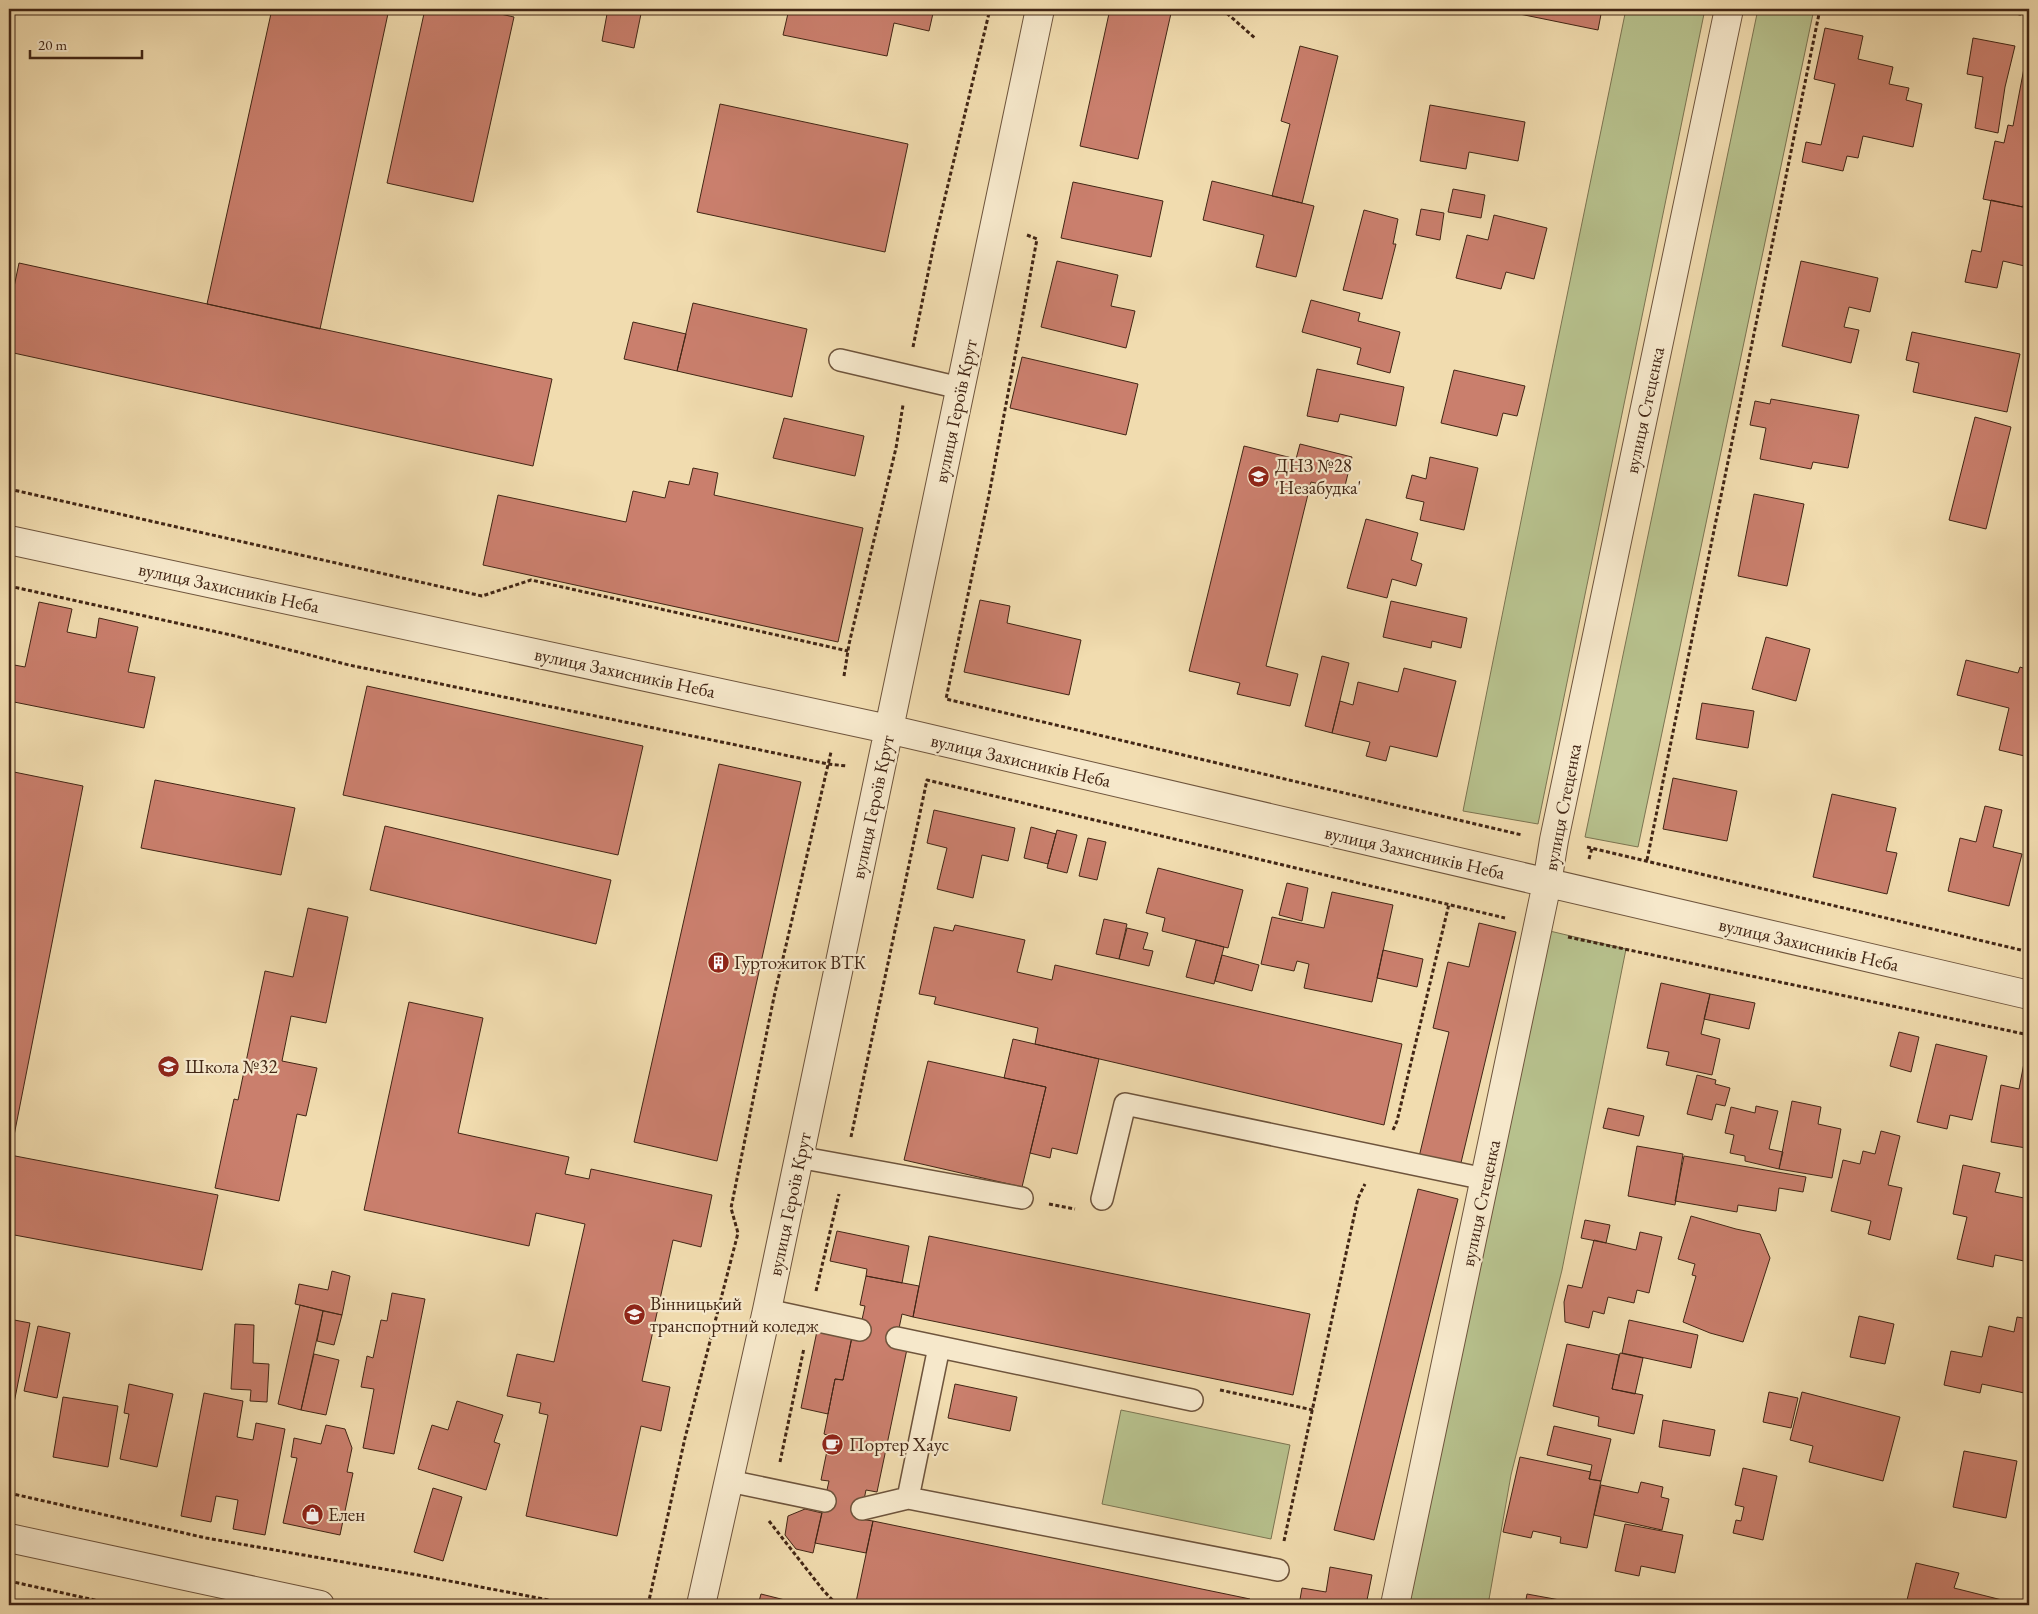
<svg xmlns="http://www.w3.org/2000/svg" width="2038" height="1614" font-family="'EB Garamond',serif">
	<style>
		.green { fill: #b7c18d; stroke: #7c7451 }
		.building { fill: #ca7f6d; stroke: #422615 }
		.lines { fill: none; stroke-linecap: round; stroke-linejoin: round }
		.service-casing { stroke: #6e543c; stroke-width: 24 }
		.minor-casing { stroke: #6e543c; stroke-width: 30 }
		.tertiary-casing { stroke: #6e543c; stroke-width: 30 }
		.path { stroke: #422615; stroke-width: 3; stroke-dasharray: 4 2.5; stroke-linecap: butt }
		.service { stroke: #f6e8cb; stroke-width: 21 }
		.minor { stroke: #f6e8cb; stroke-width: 28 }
		.tertiary { stroke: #f6e8cb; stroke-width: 28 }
		.labels { text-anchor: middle; stroke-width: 4.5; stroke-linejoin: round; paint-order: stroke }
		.street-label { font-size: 19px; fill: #422615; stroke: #f6e8cb }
		.poi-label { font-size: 19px; fill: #422615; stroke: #f6e8cb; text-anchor: start }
	</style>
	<rect width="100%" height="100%" fill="#f1dcaf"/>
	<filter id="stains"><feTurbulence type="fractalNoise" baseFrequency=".004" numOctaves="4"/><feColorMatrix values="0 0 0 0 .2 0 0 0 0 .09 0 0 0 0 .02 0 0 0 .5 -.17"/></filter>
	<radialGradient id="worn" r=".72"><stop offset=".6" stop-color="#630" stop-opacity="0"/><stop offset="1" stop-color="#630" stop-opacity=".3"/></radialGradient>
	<path class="green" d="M1626,9h79l-167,815 -75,-13 70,-350z
		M1758,9h56l-176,838 -53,-10z
		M1537,928l89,21 -64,321 -51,205 -23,130h-93z
		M1121,1410l169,35 -19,94 -169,-35z"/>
	<path class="building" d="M272,9h117l-69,320 -113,-25z
		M425,9h53l36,8 -41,185 -86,-19z
		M600,9h42l-8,39 -32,-7 5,-27 -8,-1z
		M789,9h145l-5,22 -35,-8 -7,33 -104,-21z
		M1110,9h62l-34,150 -58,-13z
		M1495,9h107l-4,21z
		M1825,28l38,8 -5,23 35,8 -4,17 20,4 -3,12 16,4 -9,43 -50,-11 -5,22 -11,-2 -4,15 -41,-9 4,-20 15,3 14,-61 -21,-5z
		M1973,38l42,8 -10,41 -7,46 -23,-5 8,-51 -16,-3z
		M2029,42v156l-4,-1 -2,10 -40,-8 12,-58 9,2 4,-18 5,1z
		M1300,46l38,10 -36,147 -30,-7 18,-72 -9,-3z
		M720,104l188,40 -23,108 -188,-40z
		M1430,105l95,17 -7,39 -49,-9 -3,17 -46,-8z
		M1212,181l102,25 -18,71 -40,-10 8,-32 -61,-15z
		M1073,182l90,19 -12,56 -90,-19z
		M1453,189l32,6 -4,23 -33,-6z
		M2025,197l4,1v69l-26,-6 -6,27 -32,-6 7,-32 9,2 10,-52 32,7z
		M1421,209l23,4 -4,27 -24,-5z
		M1364,210l34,9 -5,25h3l-14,55 -39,-9z
		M1494,215l53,13 -13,51 -28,-7 -5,17 -45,-11 11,-43 21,5z
		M1057,261l61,14 -7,31 24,5 -9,37 -85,-21z
		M1801,261l77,17 -8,34 -21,-5 -5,20 15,3 -8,33 -69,-17z
		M19,263l533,116 -19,87 -524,-114v-41z
		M1311,300l49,13 -2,8 42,11 -10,41 -33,-9 4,-16 -59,-16z
		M693,303l114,26 -15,68 -115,-26z
		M633,322l53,12 -9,37 -53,-12z
		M1912,332l108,22 -13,58 -94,-20 6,-29 -13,-3z
		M1022,357l116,27 -12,51 -116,-27z
		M1317,369l87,18 -8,39 -56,-12 -2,8 -31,-6z
		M1454,370l71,16 -8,30 -14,-3 -6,23 -56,-13z
		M1771,399l88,16 -11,53 -35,-6 -2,7 -51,-10 6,-31 -16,-3 5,-24 15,3z
		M1975,417l36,10 -25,102 -37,-9z
		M784,418l80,18 -9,40 -82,-18z
		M1300,444l52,13 -8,33 -33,-8 -45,184 32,8 -8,32 -53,-12 3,-11 -51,-12 55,-225 52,13z
		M1430,457l48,11 -14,62 -44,-10 4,-18 -18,-4 6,-23 14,4z
		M693,468l25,5 -4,22 149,33 -25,114 -355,-77 15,-70 128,27 7,-31 32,7 4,-17 20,4z
		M1754,494l50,10 -17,82 -49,-10z
		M1366,519l52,14 -7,27 11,4 -6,22 -24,-7 -5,19 -40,-10z
		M980,600l30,6 -3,17 74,17 -12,55 -105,-23z
		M1391,601l76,17 -6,30 -29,-7 -1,7 -48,-11z
		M39,602l33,7 -5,23 29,6 3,-20 39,9 -10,45 27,5 -11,51 -135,-27v-37l16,3z
		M1766,637l44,12 -14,52 -44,-12z
		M1322,656l27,7 -17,70 -27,-7z
		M1966,660l52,13 2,-6 9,3v87l-30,-7 10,-42 -52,-13z
		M1404,668l52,13 -19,76 -47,-11 -4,15 -20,-5 4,-14 -38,-9 8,-32 13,4 5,-23 40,10z
		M367,686l276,60 -25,109 -275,-60z
		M1702,703l52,8 -6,37 -52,-9z
		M719,764l82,18 -84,379 -83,-19z
		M9,771l74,15 -74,375z
		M1673,778l64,13 -10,50 -64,-12z
		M155,780l140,28 -14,67 -140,-27z
		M1832,794l64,14 -10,43 11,2 -10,41 -74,-17z
		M1985,806l17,4 -9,37 29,7 -13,52 -61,-15 12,-53 16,4z
		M934,810l81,18 -7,33 -26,-6 -9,43 -36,-9 10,-41 -20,-5z
		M385,826l226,54 -15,64 -226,-54z
		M1031,827l25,7 -8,30 -24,-6z
		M1057,830l20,5 -10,38 -20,-5z
		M1088,838l18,4 -9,38 -18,-4z
		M1158,868l85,22 -15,58 -66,-17 3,-13 -19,-5z
		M1287,883l21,5 -6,33 -23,-6z
		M1332,892l61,13 -21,97 -68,-14 5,-24 -12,-3 -3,10 -33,-7 11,-47 52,11z
		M308,908l40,9 -22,106 -35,-7 -9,45 35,7 -11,48 -9,-2 -18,87 -64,-13 19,-89 4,1 27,-129 28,6z
		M1104,919l23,5 -8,35 -23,-5z
		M1479,923l37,9 -56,235 -41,-10 30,-125 -16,-4 15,-66 21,5z
		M955,925l70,15 -8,32 35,8 3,-15 347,79 -18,81 -349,-81 3,-16 -104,-24 2,-7 -17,-3 15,-67 19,4z
		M1127,928l21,5 -5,16 10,2 -4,15 -30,-7z
		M1196,940l28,7 -10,37 -28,-7z
		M1383,950l40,9 -6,28 -40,-9z
		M1222,955l37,10 -7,26 -37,-10z
		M1661,983l49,11 -9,40 19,5 -8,36 -46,-10 3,-13 -22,-4z
		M1710,994l45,9 -6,26 -45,-10z
		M409,1002l74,16 -25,115 111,24 -4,17 24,5 2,-10 121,26 -11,52 -28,-7 -31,141 28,6 -9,44 -20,-5 -24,110 -91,-20 22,-101 -9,-2 2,-10 -34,-7 10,-42 37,8 31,-138 -49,-11 -7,33 -165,-36z
		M1899,1032l20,5 -8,35 -21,-6z
		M1013,1039l86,20 -22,95 -25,-6 -2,10 -20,-5 16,-66 -42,-9z
		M1936,1044l51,12 -15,64 -22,-5 -3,14 -30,-7z
		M928,1061l118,26 -24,100 -118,-27z
		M2024,1063l5,1v73l-3,11 -35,-6 10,-57 18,4z
		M1697,1075l19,5 -1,4 15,4 -5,18 -9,-2 -4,16 -25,-6z
		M1792,1101l29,6 -3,17 23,5 -9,49 -53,-9z
		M1756,1106l22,5 -9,38 14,3 -4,17 -34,-8v-5l-15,-3 4,-18 -9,-2 6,-26 24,6z
		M1608,1108l36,8 -5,20 -36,-8z
		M1881,1131l19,5 -12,49 14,3 -12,52 -22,-6 3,-13 -40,-10 12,-51 17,4 3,-13 12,3z
		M1637,1146l46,8 -8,51 -47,-9z
		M10,1155l208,40 -16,75 -193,-36z
		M1684,1156l122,21 -3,15 -24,-4 -3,23 -38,-6 -1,7 -62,-11z
		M1963,1165l37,8 -5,19 34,7v38l-5,24 -29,-6 -2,12 -36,-8 10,-42 -14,-3z
		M1418,1189l40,10 -84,341 -40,-10z
		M1691,1216l45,13 24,5 10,24 -27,84 -33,-9 -27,-11 13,-46 -4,-1 3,-11 -17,-5z
		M1585,1220l25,5 -4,18 -25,-5z
		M837,1231l72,15 -7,37 -36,-7 1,-7 -37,-8z
		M1640,1232l22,5 -13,56 -12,-3 -3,13 -26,-6 -4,17 -11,-3 -4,17 -24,-6 -1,-20 4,-17 14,3 12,-48 42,10z
		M929,1236l381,78 -17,81 -380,-78z
		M332,1271l18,5 -8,39 -47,-11 4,-20 29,6z
		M866,1276l53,10 -6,31 -11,-3 -5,24 10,11 -30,143 -11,-2 -6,29 13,2 -7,32 -51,-10 14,-62 -8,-1 9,-44 -6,-2 11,-55 8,1 9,-43 6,1 7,-32 -5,-1z
		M392,1293l33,6 -31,155 -31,-6 11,-59 -13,-2 6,-31 6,2 8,-38 6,1z
		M300,1305l23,6 -22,99 -23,-6z
		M323,1311l19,4 -8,30 -17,-4z
		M1859,1316l35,8 -9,40 -35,-7z
		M2017,1317l12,2v75l-47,-10 -2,9 -36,-8 7,-34 31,6 7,-31 25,6z
		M9,1319l21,4 -18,90 -3,-1z
		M1629,1320l69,15 -7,33 -69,-15z
		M235,1324l19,1 -1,38 16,1 -2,38 -17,-1 1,-11 -20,-1z
		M38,1326l32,7 -13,65 -33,-7z
		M817,1331l35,6 -9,43 -8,-1 -7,35 -27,-6z
		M1567,1344l52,11 -7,34 31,6 -9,39 -36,-8 1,-9 -46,-11z
		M1620,1353l23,5 -8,36 -23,-5z
		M314,1354l25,6 -13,55 -25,-5z
		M129,1384l44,10 -16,73 -37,-8 9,-45 -5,-1z
		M955,1384l62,13 -7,34 -62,-13z
		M1769,1392l29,6 -7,30 -28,-6z
		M1802,1392l98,25 -17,64 -74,-19 4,-16 -23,-6z
		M204,1393l39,8 -6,36 16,3 3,-17 29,6 -20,106 -32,-6 5,-29 -22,-4 -5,26 -30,-6z
		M63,1397l55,9 -10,61 -55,-10z
		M457,1401l46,14 -9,27 6,2 -14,46 -68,-21 14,-44 16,5z
		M1663,1420l52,10 -5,26 -51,-9z
		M326,1425l19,4 7,19 -5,24 6,1 -13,62 -57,-12 14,-65 -6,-1 3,-19 27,6z
		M1554,1426l57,13 -10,42 -12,-2 3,-14 -45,-10z
		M1964,1451l53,10 -11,57 -53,-11z
		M1520,1457l71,15 -2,7 12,2 -14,67 -27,-5 1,-6 -28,-6 -2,7 -28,-6z
		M1743,1468l34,8 -14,64 -30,-7 3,-13 5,1 3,-14 -9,-2z
		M1641,1482l22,5 -2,10 8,2 -7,31 -68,-15 7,-30 37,8z
		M433,1488l29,9 -19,64 -29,-9z
		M805,1509l17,4 -9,40 -17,-4 -11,-14 3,-19z
		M873,1521l377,78 -1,6h-379l-14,-3z
		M1625,1524l58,11 -8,38 -34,-7 -2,10 -24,-5z
		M1916,1563l43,10 -5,15 48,12 -1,5 -95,-1z
		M1330,1567l42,8 -6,30h-67l3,-17 24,4z
		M761,1594l40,10v1h-43z
		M1527,1594l60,11h-62z"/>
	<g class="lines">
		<defs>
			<path id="service" d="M840,360l120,28
				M798,1157l224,41
				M1102,1199l23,-95 360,75
				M767,1310l93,20
				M897,1338l295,62
				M939,1347l-31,151 370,72
				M729,1481l96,20
				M862,1509l46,-11"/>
			<path id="minor" d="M9,540l879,189 1141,266
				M701,1605l66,-295 273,-1301
				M1395,1605l152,-722 7,-43 175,-831"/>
			<path id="tertiary" d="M9,1538l311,67"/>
		</defs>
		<use href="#service" class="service-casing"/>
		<use href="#minor" class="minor-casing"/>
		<use href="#tertiary" class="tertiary-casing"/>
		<path class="path" d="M1222,9l34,30
			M1998,9l31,7
			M1027,235l10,4 -48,256 -43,204 576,136
			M913,347l22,-108 55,-230
			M9,489l473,107 49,-16 317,71
			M9,586l222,49 118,30 479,99 19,2
			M844,676l5,-32 47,-196 7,-43
			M1587,847l442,105
			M1589,859l3,-11
			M1647,860l173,-851
			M1568,937l461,98
			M1393,1130l4,-9 52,-217
			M851,1137l76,-357 578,138
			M1049,1204l26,5
			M816,1291l23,-97
			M1220,1390l93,20
			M780,1462l24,-114
			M9,1493l197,45 212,37 157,30
			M769,1521l54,69 14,15
			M1284,1541l74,-343 7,-14
			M9,1581l108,24
			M648,1605l37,-167 53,-205 -7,-25 43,-211 57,-245"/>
		<use href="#service" class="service"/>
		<use href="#minor" class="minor"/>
		<use href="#tertiary" class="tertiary"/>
	</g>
	<defs>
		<symbol id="school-disc" viewBox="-11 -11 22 22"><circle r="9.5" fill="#8f2418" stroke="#f6e8cb"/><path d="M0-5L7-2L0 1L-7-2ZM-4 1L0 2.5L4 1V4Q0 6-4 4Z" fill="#fff"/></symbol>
		<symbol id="building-disc" viewBox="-11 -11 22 22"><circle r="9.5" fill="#8f2418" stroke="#f6e8cb"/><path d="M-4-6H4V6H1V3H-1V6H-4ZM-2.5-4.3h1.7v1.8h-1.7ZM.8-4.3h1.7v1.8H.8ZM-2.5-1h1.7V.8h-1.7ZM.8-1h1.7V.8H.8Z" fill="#fff"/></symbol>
		<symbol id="university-disc" viewBox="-11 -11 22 22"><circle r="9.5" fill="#8f2418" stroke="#f6e8cb"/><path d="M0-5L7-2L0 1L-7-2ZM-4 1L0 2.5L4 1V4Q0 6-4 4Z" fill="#fff"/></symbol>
		<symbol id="cafe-disc" viewBox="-11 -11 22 22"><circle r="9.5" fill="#8f2418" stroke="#f6e8cb"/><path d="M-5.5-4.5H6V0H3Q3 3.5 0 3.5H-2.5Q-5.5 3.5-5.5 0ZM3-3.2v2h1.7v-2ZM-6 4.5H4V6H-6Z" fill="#fff"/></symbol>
		<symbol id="shop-disc" viewBox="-11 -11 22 22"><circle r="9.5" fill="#8f2418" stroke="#f6e8cb"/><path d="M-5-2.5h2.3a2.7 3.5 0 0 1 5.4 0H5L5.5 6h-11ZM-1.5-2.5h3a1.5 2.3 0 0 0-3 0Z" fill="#fff"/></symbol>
	</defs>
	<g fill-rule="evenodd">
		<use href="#school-disc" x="1246" y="464" width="25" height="25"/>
		<use href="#building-disc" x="706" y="950" width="25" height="25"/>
		<use href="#school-disc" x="156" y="1054" width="25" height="25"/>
		<use href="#university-disc" x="622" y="1302" width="25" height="25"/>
		<use href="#cafe-disc" x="820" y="1432" width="25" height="25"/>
		<use href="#shop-disc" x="300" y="1502" width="25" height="25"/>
	</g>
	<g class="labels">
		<g class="street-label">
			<text transform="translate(1644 410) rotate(-78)" y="7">вулиця Стеценка</text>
			<text transform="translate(955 411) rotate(-78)" y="7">вулиця Героїв Крут</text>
			<text transform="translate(229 587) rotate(12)" y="7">вулиця Захисників Неба</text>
			<text transform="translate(625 672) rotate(12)" y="7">вулиця Захисників Неба</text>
			<text transform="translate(1021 760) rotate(13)" y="7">вулиця Захисників Неба</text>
			<text transform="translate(872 807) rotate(-78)" y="7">вулиця Героїв Крут</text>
			<text transform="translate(1562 807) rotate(-79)" y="7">вулиця Стеценка</text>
			<text transform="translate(1415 852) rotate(13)" y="7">вулиця Захисників Неба</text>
			<text transform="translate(1809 944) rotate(13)" y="7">вулиця Захисників Неба</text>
			<text transform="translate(1480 1203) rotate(-78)" y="7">вулиця Стеценка</text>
			<text transform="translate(789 1204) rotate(-78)" y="7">вулиця Героїв Крут</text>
		</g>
		<g class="poi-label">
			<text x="1275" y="472">ДНЗ №28<tspan x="1275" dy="22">'Незабудка'</tspan></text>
			<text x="734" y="969">Гуртожиток ВТК</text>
			<text x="185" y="1073">Школа №32</text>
			<text x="650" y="1310">Вінницький<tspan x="650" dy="22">транспортний коледж</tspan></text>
			<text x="849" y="1451">Портер Хаус</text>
			<text x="328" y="1521">Елен</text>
		</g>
	</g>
	<rect width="2038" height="1614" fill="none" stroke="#f1dcaf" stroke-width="30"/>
	<rect x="10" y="10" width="2018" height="1594" fill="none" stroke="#422615" stroke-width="2.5"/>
	<rect x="15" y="15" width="2008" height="1584" fill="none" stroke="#422615"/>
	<path d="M30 50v8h112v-8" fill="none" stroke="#422615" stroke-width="2.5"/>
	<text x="38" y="50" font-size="15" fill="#422615" stroke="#f6e8cb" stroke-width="4" paint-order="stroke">20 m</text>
	<rect width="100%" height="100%" filter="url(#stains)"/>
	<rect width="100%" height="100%" fill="url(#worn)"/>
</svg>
